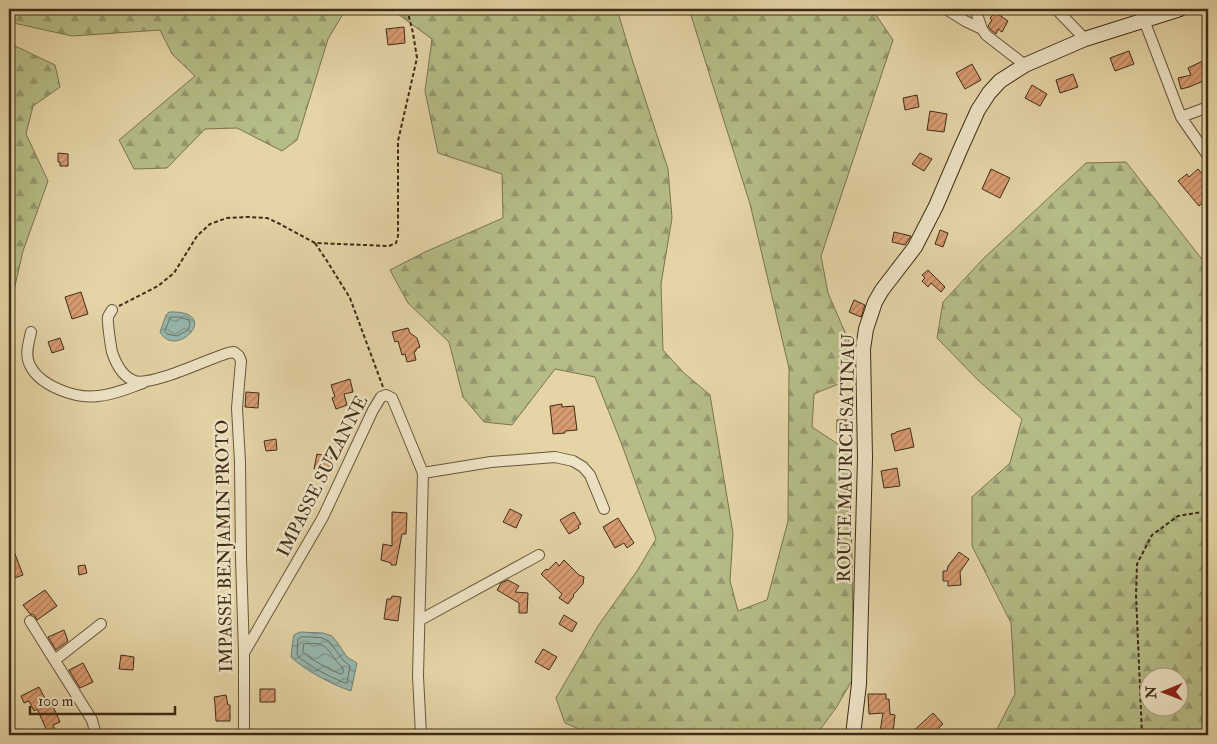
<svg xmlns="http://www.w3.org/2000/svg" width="1217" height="744" font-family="'IM FELL Double Pica',serif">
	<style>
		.forest { fill: url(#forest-firs); stroke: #7a744e; fill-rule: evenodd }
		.water { fill: url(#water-waves); stroke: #747f72 }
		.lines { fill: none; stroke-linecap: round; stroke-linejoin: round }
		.shore { stroke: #6b7262; stroke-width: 1 }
		.building { fill: url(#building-hatch); stroke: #3f2c17 }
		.street-casing { stroke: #68563b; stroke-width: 12 }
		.secondary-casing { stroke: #3f2c17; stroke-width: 16 }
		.path { stroke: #3f2c17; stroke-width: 2; stroke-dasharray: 4 2.5; stroke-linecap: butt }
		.street { stroke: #ede3c5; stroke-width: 10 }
		.secondary { stroke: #ede3c5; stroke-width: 14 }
		.labels { text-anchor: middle; stroke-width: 5; stroke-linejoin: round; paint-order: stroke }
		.street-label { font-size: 18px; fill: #3f2c17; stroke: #ede3c5 }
	</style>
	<defs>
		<pattern id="forest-firs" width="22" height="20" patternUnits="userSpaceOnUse" patternTransform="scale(1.25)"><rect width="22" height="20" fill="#b5bc86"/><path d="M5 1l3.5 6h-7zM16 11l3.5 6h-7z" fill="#95996d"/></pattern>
		<pattern id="water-waves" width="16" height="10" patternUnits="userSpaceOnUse" patternTransform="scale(1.25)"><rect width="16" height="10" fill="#97b7ae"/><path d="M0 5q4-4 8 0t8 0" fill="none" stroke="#7d958d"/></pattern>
		<pattern id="building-hatch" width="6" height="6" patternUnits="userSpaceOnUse" patternTransform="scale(1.25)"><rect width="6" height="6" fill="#d99b71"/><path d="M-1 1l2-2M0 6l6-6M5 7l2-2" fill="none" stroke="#b17f5c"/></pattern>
	</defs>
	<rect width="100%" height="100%" fill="#e4d4a6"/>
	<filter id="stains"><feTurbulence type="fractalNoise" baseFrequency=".004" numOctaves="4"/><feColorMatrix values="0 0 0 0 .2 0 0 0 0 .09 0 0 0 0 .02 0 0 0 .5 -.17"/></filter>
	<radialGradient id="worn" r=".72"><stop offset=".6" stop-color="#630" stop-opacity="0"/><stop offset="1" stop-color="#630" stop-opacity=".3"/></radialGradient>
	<path class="forest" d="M9,9h337l-18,30 -31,101 -15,11 -45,-23 -32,1 -38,39 -33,1 -15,-29 76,-64 -23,-22 -12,-24 -88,6 -63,-14z
		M391,9h226l15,50 36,110 4,49 -11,66 2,66 21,23 26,22 23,138 -3,48 8,30 29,-11 21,-79 1,-153 -39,-164 -61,-195h183l21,31 -72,216 7,37 23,53 -10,37 -27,11 -2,33 38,25 4,225 -18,31 -20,27h-223l-28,-12 -9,-25 42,-72 39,-55 19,-32 -34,-94 -27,-68 -40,-8 -43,56 -28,-3 -21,-25 -14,-55 -41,-39 -18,-33 35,-18 78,-34 -1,-44 -64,-21 -13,-62 7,-52z
		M9,43l46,22 5,22 -27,19 -7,28 22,47 -25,70 -14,61z
		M1126,162l82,105v468h-214l21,-41 -4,-71 -39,-77v-49l38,-34 12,-44 -43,-38 -42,-43 6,-36 40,-43 103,-96zM1180,676v30h-30v-30z"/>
	<path class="water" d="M169,312c55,-2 7,49 -9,20l6,-17z
		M300,632l23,1 9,3 5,6 10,15 10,6 -6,28c-18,-6 -47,-21 -60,-34l2,-17 1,-5z"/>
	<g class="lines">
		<path class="shore" d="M171,317h8l10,3 1,4 -2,6 -11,6 -10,-2 -2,-3z
			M311,637l11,1 7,3 14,19 7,6 -3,17h-2c-15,-6 -37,-17 -48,-28l1,-16 3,-2z
			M304,644c27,-4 23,10 39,24v5l-3,1c-12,-6 -28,-13 -37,-22z"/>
	</g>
	<path class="building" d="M995,12l13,9 -6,11 -4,-3 -2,5 -5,-4 -3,-4 4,-6 -2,-2z
		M404,27l1,16 -17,2 -2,-16z
		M1129,51l5,13 -19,7 -5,-13z
		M1205,60l3,7v12l-19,8 -8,2 -3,-11 13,-3 -3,-7z
		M972,64l9,16 -16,9 -9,-16z
		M1073,74l5,13 -18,6 -4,-13z
		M1032,85l15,9 -7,12 -15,-8z
		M917,95l2,12 -14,3 -2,-12z
		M930,111l17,3 -3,18 -17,-2z
		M58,153l10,1v12h-8v-4h-2z
		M920,153l12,6 -8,12 -12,-7z
		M991,169l19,9 -10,20 -18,-9z
		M1198,169l10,12v13l-5,5 2,2 -6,5 -21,-25 9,-7 2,3z
		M940,230l8,3 -5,14 -8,-3z
		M894,232l17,4 -6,9 -13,-3z
		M928,270l17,17 -4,5 -10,-9 -3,4 -6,-6 3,-3 -3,-3z
		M81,292l7,22 -16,5 -7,-22z
		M854,300l11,5 -4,12 -12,-5z
		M408,328l2,5 7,5 3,9 -4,2v2l-2,1 2,8 -9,2 -2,-8 -3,1 -4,-14 -3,1 -3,-10z
		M60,338l4,11 -12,4 -4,-11z
		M350,379l3,13 -9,2 3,11 -11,4 -4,-11 3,-1 -4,-12z
		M246,392l13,1 -1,15 -13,-1z
		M562,404v3l12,-1 3,24 -12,1v2l-12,1 -3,-28z
		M837,420h13v12l-13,1z
		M910,428l4,19 -19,4 -4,-17 5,-1v-1z
		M276,439l1,11 -11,1 -2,-10z
		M317,454l15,3 -2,14 -16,-2z
		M897,468l3,18 -16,2 -3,-17z
		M510,509l12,6 -6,13 -13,-6z
		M392,512l15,1 -1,21h-4l-6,31h-5v-2l-10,-3 2,-16 9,2z
		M574,512l7,12 -3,2 1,2 -10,6 -9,-14z
		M618,518l16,25 -7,5 -3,-5 -9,5 -12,-21z
		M959,552l10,7 -9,13 1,13 -13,1v-5h-5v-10h4l1,-5z
		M15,554l8,21 -14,5v-23z
		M564,560l15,15 5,2 -1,7 -10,11 1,1 -6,8 -9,-6 3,-4 -21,-20 5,-5 2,1 8,-8 3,4z
		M85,565l2,8 -8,2 -1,-9z
		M508,580l11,6 -4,6 13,1 -1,20h-8v-10l-22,-13 4,-7z
		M45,590l12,16 -20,14 -3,-5 -4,-1 -7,-9z
		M392,596l9,1 -3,24 -14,-2 3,-20h4z
		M564,615l13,8 -5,9 -13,-8z
		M64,630l4,11 -12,9 -8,-13z
		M543,649l14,8 -8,13 -14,-8z
		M121,655l13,2 -1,13 -14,-1z
		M83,663l10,19 -13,6 -11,-18z
		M39,687l10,19 3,-2 8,18 -7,3 2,5 -7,3 -11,-24 -3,2 -5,-10 -5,2 -3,-7z
		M260,689h15v13h-15z
		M868,694h18v5h3l1,15 5,1 -2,18 -13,-1 3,-19 -14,1z
		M226,695l2,10h2v16h-14l-1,-17 -1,-7z
		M933,713l10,11 -12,11h-22z"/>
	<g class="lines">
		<defs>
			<path id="street" d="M946,9l19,12 17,8
				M975,9l7,20 4,6 39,30
				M1056,9l29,30
				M1144,20l37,97 27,39
				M1181,117l27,-10
				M112,310c-1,2 -3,4 -4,7 -1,5 3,30 4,35 4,12 10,25 23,29 18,5 73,-22 93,-28l6,-1 5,4 2,5 -4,47 3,54 1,96 3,95v82
				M31,332c-2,10 -6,21 -2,31 9,23 47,36 69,33 16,-1 31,-8 45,-13
				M423,473l68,-11 64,-5 18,4 10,6 7,8 14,34
				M420,620l119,-65
				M30,621l62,99 4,15
				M244,653l79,-136 50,-107 8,-13 5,-2 6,3 3,7 28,68 -5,203 3,59
				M55,660l46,-36"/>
			<path id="secondary" d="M853,735l6,-51 6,-226 -2,-109 3,-20 9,-27 7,-12 33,-43 21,-41 24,-56 18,-40 11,-17 11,-12 25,-16 60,-26 95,-30"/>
		</defs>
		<use href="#street" class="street-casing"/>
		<use href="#secondary" class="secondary-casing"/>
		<path class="path" d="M315,243l12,18 23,37 33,89
			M119,306l39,-20 16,-13 23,-37 13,-12 17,-6 21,-1 19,1 11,5 37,20 74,3 7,-3 2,-7v-95l19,-83 -4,-25 -6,-24
			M1142,735l-6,-140 1,-31 15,-29 26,-19 30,-5"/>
		<use href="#street" class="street"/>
		<use href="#secondary" class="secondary"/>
	</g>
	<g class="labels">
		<g class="street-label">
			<text transform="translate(846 458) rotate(-89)" y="6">ROUTE MAURICE SATINAU</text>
			<text transform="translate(322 476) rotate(-63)" y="6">IMPASSE SUZANNE</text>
			<text transform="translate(224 546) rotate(-91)" y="6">IMPASSE BENJAMIN PROTO</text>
		</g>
	</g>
	<rect width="1217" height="744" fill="none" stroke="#e4d4a6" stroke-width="30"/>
	<rect x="10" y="10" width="1197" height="724" fill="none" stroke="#3f2c17" stroke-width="2.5"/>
	<rect x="15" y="15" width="1187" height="714" fill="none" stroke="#3f2c17"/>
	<g transform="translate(1164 692) rotate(269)"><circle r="24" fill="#ede3c5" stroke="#a79a7f"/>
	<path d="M0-4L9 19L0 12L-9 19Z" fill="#8f2418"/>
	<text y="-8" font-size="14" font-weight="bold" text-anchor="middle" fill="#3f2c17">N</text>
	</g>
	<path d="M30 706v8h145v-8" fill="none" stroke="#3f2c17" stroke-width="2.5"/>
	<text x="38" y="706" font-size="15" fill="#3f2c17" stroke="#ede3c5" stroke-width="4" paint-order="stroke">100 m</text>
	<rect width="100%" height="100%" filter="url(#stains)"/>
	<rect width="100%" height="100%" fill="url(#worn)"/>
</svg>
